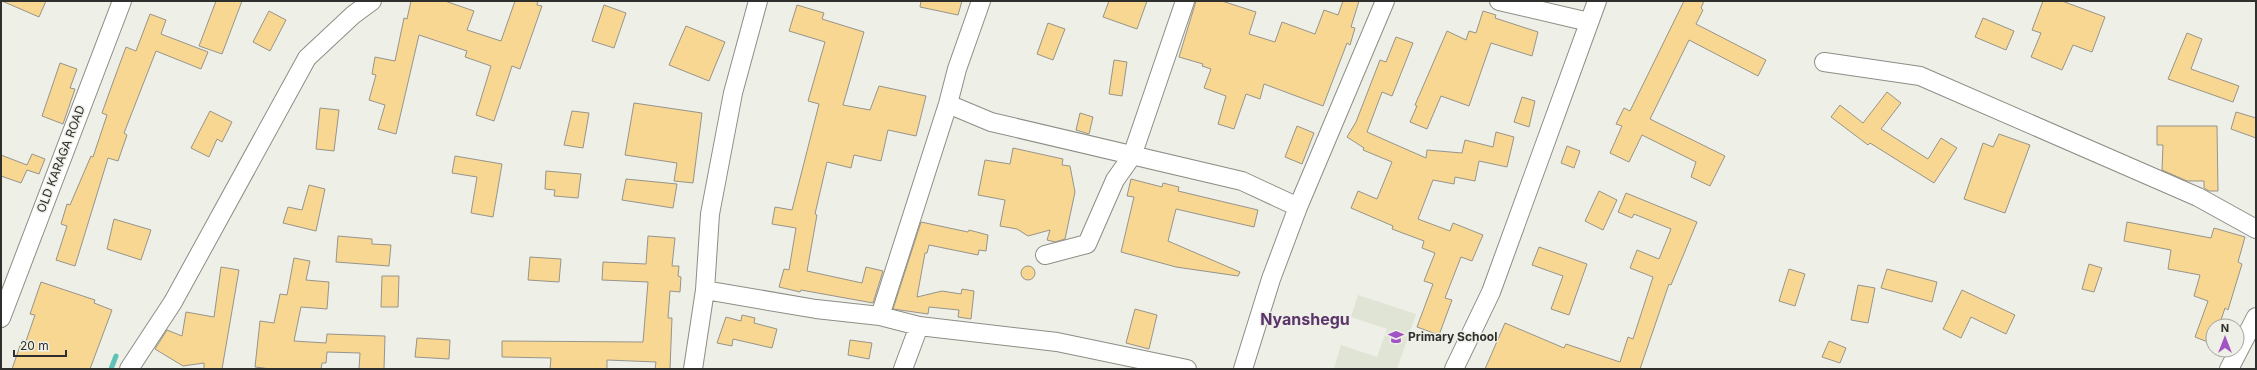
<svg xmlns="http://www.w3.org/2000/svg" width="2257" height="370" font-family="Inter,sans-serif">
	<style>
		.built { fill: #e0e4d5 }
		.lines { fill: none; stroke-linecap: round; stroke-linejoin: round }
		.stream { stroke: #5fc2b6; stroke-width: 5 }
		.building { fill: #f7d791; stroke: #97948c }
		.minor-casing { stroke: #8c8e86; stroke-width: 20 }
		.minor { stroke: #fff; stroke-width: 18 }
		.labels { text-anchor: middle; stroke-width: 3; stroke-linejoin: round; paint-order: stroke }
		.street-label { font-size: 12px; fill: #2f302d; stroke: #eef0e7 }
		.poi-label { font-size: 12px; font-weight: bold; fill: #2f302d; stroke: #eef0e7; text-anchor: start }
		.district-label { font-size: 16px; font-weight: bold; fill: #5a346b; stroke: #eef0e7 }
	</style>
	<rect width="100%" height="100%" fill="#eef0e7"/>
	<path class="built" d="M1358,295l58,19 -19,55 -63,-1 7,-23 36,12 10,-28 -36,-12z"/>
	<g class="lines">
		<path class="stream" d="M111,369l5,-13"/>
	</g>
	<path class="building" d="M2,1h44l-7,16z
		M216,1h26l-20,53 -23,-8z
		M411,1h34l29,10 -7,19 34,11 14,-40h23l-1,4 5,1 -22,63 -8,-3 -18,55 -18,-6 15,-49 -26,-9 2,-6 -48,-16 -23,99 -18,-5 7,-24 -16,-5 7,-25 -4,-1 3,-17 20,4 9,-43 3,1z
		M921,1h41l-4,14 -38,-8z
		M1109,1h38l-10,28 -34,-12z
		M1196,1h26l34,11 -7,22 26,8 7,-20 33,12 9,-24 14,5 5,-14h16l-8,26 4,1 -5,17 -3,-2 -24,63 -59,-22 -4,15 -14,-5 -12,35 -16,-5 8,-28 -22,-8 7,-19 -9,-3 1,-2 -24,-7z
		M1684,1h20l-3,7 2,2 -7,14 70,36 -8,16 -69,-36 -39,79 75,37 -15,30 -19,-9 5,-15 -54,-27 -13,27 -19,-9 12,-27 -6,-2 8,-16 6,3z
		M2043,1h19l43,16 -13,35 -19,-7 -11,25 -31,-13 10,-24 -9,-3z
		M604,5l22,8 -12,35 -22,-7z
		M797,5l27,8 -2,6 42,13 -21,73 27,5 9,-24 47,10 -10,40 -28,-6 -7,31 -27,-6 -3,13 -24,-6 -12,52 2,1 -10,56 55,12 4,-16 17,4 -10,32 -72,-13 -1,2 -21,-5 5,-18 5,1 7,-42 -24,-4 3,-17 17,3 27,-106 -11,-3 17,-59 -36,-11z
		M269,11l17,9 -16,31 -17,-9z
		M1483,11l13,4 -1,3 43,14 -6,24 -41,-13 -22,63 -28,-10 -14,33 -17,-7 7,-16 -2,-1 32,-74 19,9 3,-9 7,2z
		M150,14l16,6 -5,14 47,18 -7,17 -45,-18 -32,82 3,2 -9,26 -10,-3 -33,108 -19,-6 11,-34 -6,-2 6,-20 3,1 21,-49 2,1 14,-42 -5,-2 10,-28 14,-38 10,4z
		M1983,18l31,13 -8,19 -31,-13z
		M1048,23l17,6 -12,31 -16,-6z
		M686,26l39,16 -16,39 -40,-16z
		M2187,33l15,6 -11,30 48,17 -6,16 -65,-23z
		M1396,37l17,6 -21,53 -10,-4 -15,40 59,26 1,-8 35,3 3,-13 28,7 3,-15 18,5 -7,30 -28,-6 -4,20 -20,-4 -1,7 -21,-4 -15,39 32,12 3,-8 30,12 -11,26 -11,-4 -16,41 7,2 -13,35 -22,-8 16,-43 -9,-3 11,-28 -13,-5 2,-7 -32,-12 1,-3 -42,-18 7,-17 19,8 15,-37 -29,-12 1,-2 -17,-11 9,-15 24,-62 6,2z
		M1114,60l13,2 -5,34 -13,-2z
		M60,63l17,6 -7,19 5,1 -12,35 -21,-8z
		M1887,92l14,11 -20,26 47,30 13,-21 16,10 -23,35 -64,-40 -2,2 -37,-28 9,-12 23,18z
		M1522,97l13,4 -6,26 -15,-5z
		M634,103l68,10 -9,70 -19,-2 3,-18 -52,-8z
		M320,108l19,2 -5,41 -18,-2z
		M210,111l22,11 -10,20 -5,-3 -8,18 -18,-9z
		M572,111l17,2 -6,35 -19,-3z
		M2236,112l20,6v20l-25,-9z
		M1080,113l13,4 -4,17 -13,-4z
		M1297,126l17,7 -12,31 -17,-7z
		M2157,126h60l1,65h-9l-5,-3v-7h-17l-25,-11 1,-25h-6z
		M1999,134l31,11 -25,68 -41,-14 19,-56 10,4z
		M1567,146l13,5 -6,17 -13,-5z
		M1013,148l50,11 -1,6 8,1 5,26 -10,47 -10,3 -8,-2 3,-10 -22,6 -11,-7 -17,-3 5,-26 -27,-5 7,-35 25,4z
		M32,154l13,5 -6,15 -12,-4 -6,13 -20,-7v-21l26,10z
		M455,156l47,8 -9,53 -22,-4 6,-36 -25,-4z
		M546,171l35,3 -3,24 -24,-2 1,-6 -10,-1z
		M626,179l51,5 -4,24 -51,-8z
		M1131,179l31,8 1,-4 16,4 -1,4 80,19 -4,17 -78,-18 -8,32 72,31 -2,4 -62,-9 -55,-15 13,-55 -7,-1z
		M309,185l16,4 -9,42 -33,-8 5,-16 14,3z
		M1599,191l18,9 -14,30 -18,-9z
		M1626,193l71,29 -26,63 -2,-1 -29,85h-155l20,-46 59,25 2,-4 54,18 8,-25 5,2 20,-62 -23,-9 7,-18 22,9 12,-30 -37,-15 -2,4 -14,-6z
		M114,219l37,11 -10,30 -34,-11z
		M921,222l47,10 1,-2 19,5 -2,16 -7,-1 -1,5 -49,-10 -2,8h-2l-8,44 25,-6 19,3 1,-5 12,2 -3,28 -13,-2 1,-7 -30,-3 -1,7 -35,-5z
		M2127,222l84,16 3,-10 31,9 -7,25 4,2 -14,46 -3,-2 -6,18h-6v18l-18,-7 13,-36 -14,-5 6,-21 -32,-6 3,-19 -47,-9z
		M338,236l34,3v5l19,1 -2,21 -53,-4z
		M648,236l27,2 -3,28h7l-1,10 3,1 -1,15 -10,-1 -2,27h4l-2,51h-15l1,-7 -49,-2v9h-57l1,-11 -49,-1v-16l141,1 5,-60 -46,-2 1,-18 43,2z
		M1539,247l48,17 -18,51 -18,-6 12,-33 -31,-11z
		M530,257l31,2 -2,23 -31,-2z
		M294,258l16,3 -4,19 23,2 -2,27 -26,-2 -7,34 32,2 1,-9 58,2 -1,33h-25l1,-16 -33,-1 -1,11h-4l-1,6h-50l-16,-2 5,-46 14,2 6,-29 7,1z
		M2089,264l13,4 -8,24 -12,-3z
		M1021 273a7 7 0 1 1 14 0a7 7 0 1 1-14 0Z
		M221,267l18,3 -17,99h-18v-6l-21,3 -28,-17 12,-19 15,6 4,-24 28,5z
		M1789,269l16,5 -10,32 -16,-5z
		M1887,269l50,13 -5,20 -51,-14z
		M382,276h17l-1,31h-17z
		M41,282l54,18 -1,3 18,7 -22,59h-78l10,-29 4,1 9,-26 -5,-1z
		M1858,285l17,3 -7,35 -17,-3z
		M1962,290l53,25 -9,19 -35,-17 -10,21 -18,-9z
		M1135,309l22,6 -8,34 -23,-6z
		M742,315l13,3 -1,5 23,6 -5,19 -39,-9 -1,7 -15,-3 9,-26 15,4z
		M417,338l33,2 -1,19 -34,-2z
		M850,340l22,3 -3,16 -21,-4z
		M1829,341l17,7 -6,15 -18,-6z"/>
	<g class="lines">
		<defs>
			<path id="minor" d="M1499,1l90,21
				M1824,62l96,14 278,121 58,32
				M948,104l43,18 251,59 56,26
				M1045,255l42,-11 28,-64 17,-24 53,-155
				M705,290l111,19 64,7 39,10 138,16 130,27
				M880,316l68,-212 9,-35 24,-68
				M1,318l121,-317
				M129,369l44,-67 134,-244 46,-43 19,-14
				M693,369l12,-79 5,-76 23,-121 25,-92
				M903,369l16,-43
				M1243,369l28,-90 27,-72 87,-206
				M1454,369l37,-77 106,-291
				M2229,369l27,-52"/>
		</defs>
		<use href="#minor" class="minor-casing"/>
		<use href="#minor" class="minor"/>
	</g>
	<defs>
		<symbol id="school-bare" viewBox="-9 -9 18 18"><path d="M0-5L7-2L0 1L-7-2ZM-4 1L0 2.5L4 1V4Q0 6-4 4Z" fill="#a254c5" stroke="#eef0e7" stroke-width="2.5" paint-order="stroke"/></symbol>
	</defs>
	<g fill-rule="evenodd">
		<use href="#school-bare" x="1385" y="326" width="22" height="22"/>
	</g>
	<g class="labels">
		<g class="street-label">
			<text transform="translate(61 159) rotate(-69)" y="4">OLD KARAGA ROAD</text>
		</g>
		<g class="poi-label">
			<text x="1408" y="341">Primary School</text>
		</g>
		<g class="district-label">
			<text x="1305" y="325">Nyanshegu</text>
		</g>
	</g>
	<rect width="2257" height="370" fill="none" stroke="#2f302d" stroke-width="4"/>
	<g transform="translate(2225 338)"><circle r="19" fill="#eef0e7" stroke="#a2a39d"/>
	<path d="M0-3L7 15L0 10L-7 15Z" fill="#a254c5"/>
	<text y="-6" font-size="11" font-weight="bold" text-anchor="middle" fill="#2f302d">N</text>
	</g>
	<path d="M14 350v6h52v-6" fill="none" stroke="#2f302d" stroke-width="2"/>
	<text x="20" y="350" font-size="12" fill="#2f302d" stroke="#eef0e7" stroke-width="3" paint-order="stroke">20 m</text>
</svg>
